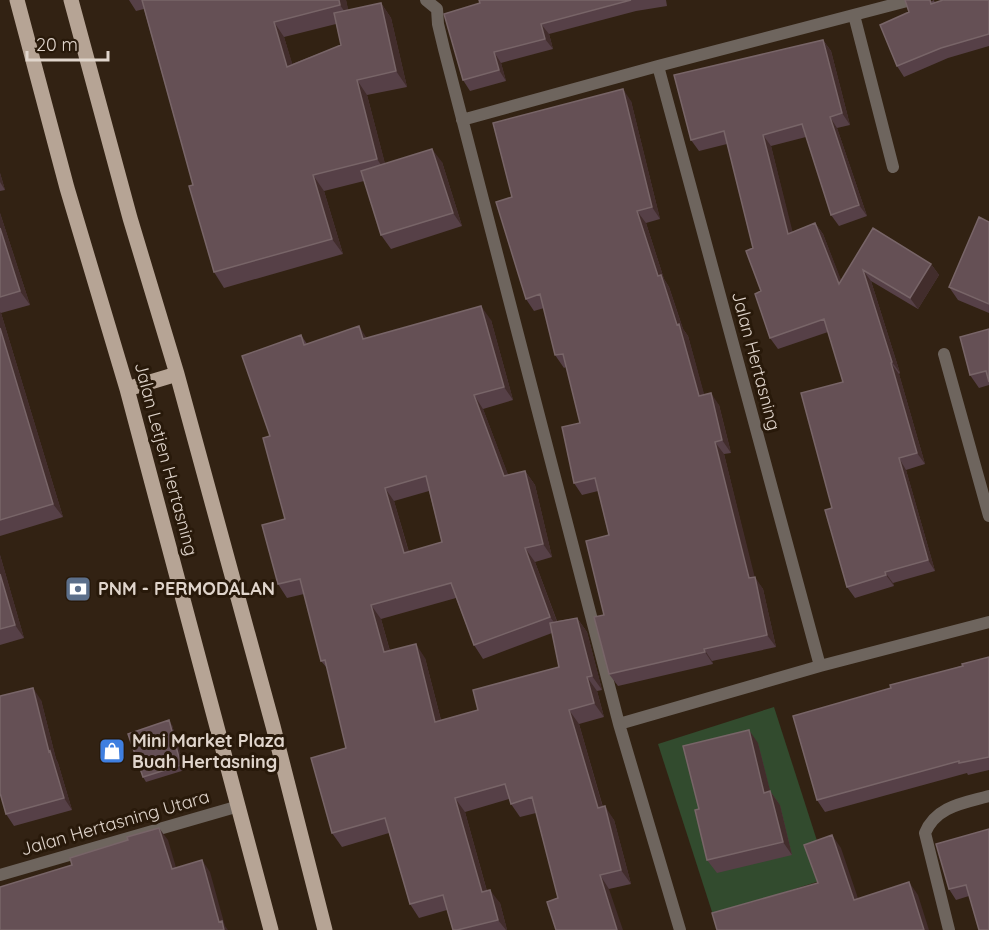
<svg xmlns="http://www.w3.org/2000/svg" width="989" height="930" font-family="Quicksand,sans-serif">
	<style>
		.green { fill: #324b2e }
		.lines { fill: none; stroke-linecap: round; stroke-linejoin: round }
		.minor { stroke: #6e655e; stroke-width: 12 }
		.primary { stroke: #b6a495; stroke-width: 15 }
		.wall { fill: #564047; fill-rule: evenodd }
		.shaded-wall { fill: #422d2c }
		.building { fill: #655055; stroke: #786568; stroke-width: 1.5; fill-rule: evenodd }
		.labels { text-anchor: middle; stroke-width: 6; stroke-linejoin: round; paint-order: stroke }
		.street-label { font-size: 18px; fill: #e0d5cc; stroke: #28190a }
		.poi-label { font-size: 18px; font-weight: bold; fill: #e0d5cc; stroke: #28190a; text-anchor: start }
	</style>
	<rect width="100%" height="100%" fill="#322213"/>
	<path class="green" d="M774,707l55,171 -116,37 -55,-171z"/>
	<g class="lines">
		<path class="minor" d="M426,0l11,9 1,15 6,25 175,675 61,206
			M854,15l39,152
			M658,66l162,600
			M462,120l196,-54 253,-66
			M944,354l45,162
			M619,724l201,-58 169,-44
			M0,875l239,-69
			M949,930l-24,-97c11,-27 39,-30 64,-37"/>
		<path class="primary" d="M17,0l50,188 60,201 144,541
			M71,0l59,218 47,156 96,352 52,204
			M127,389l50,-15"/>
	</g>
	<path class="wall" d="M129,0h217l2,10 33,-7 10,15 16,69 -40,8 18,69 57,-2 20,64 -71,23 -10,-14 -17,-54 -40,10 19,63 -119,34 -10,-16 -21,-87 -49,-176 -8,2zM336,24l5,21 -49,19 -8,-27z
		M479,0h187l1,6 -31,5 -87,23 4,15 -52,14 5,18 -36,10 -7,-11 17,-77z
		M934,0l1,3 54,-3v46l-41,12 -44,19 -7,-11 12,-54z
		M823,40l8,11 19,74 -13,3 30,88 -28,10 -8,-11 -25,-78 -35,9 21,86 23,-9 8,11 18,47 32,-53 58,36 8,11 -21,34 -47,-28 29,92 -1,1 26,90 -19,6 29,101 -42,12 1,3 -39,12 -8,-11 -15,-79 11,-126 -15,-50 -50,17 -8,-11 -17,-90 -26,-104 -28,7 -8,-11z
		M631,101l29,118 -14,4 18,56 5,8 14,42 5,7 16,59 15,10 12,48 -7,1 30,123 9,12 13,58 -64,14 1,3 -95,22 -9,-12 -5,-59 5,-80 -11,-44 -16,4 -8,-12 6,-60 -14,-56 -2,1 -9,-13 -11,-47 -10,3 -8,-12 -14,-102z
		M0,173l5,17 -5,1z
		M0,213l30,92 -29,8 62,204 -63,19z
		M989,222v91l-31,-13 -9,-13z
		M491,320l22,80 -30,9 25,66 17,-4 10,14 17,72 -17,5 22,59 20,-3 10,14 15,58 -5,1 7,26 -25,7 24,83 11,13 17,64 -22,5 -51,9 -22,-85 -16,4 -9,-13 -2,-5 -44,13 22,79 13,12 7,27h-54l-6,-20 -28,8 -9,-14 -21,-71 -47,14 -10,-14 14,-85 -19,-80 -6,-7 -17,-67 -17,4 -9,-14 7,-65 -15,-83 31,-101 6,9 60,-6zM429,491l13,51 -33,10 -15,-51zM456,598l18,47 9,14 69,-26 7,34 -81,43 -37,10 -16,-62 -35,-7 -9,-32z
		M989,329v56l-10,3 -9,-13z
		M0,555l24,83 -24,7z
		M989,657v113l-21,5 -1,-2 -142,39 -8,-12 74,-112z
		M41,700l15,59 2,4 14,47 -58,16 -8,-12z
		M172,725l13,45 -39,12 -3,-5z
		M758,743l12,48 10,14 12,50 -75,18 -10,-13 -8,-51z
		M989,829l-20,67 -13,4 -7,-11z"/>
	<path class="shaded-wall" d="M339,0h7l5,21 -11,-16z
		M381,3l10,15 16,69 -11,-16z
		M274,22l10,15 14,45 -11,-15z
		M541,24l8,10 4,15 -8,-10z
		M823,40l8,11 19,74 -8,-12z
		M494,52l7,11 5,18 -7,-11z
		M357,80l10,15 21,80 -11,-16z
		M623,89l8,12 29,118 -8,-12z
		M830,117l7,11 30,88 -8,-11z
		M763,135l8,11 25,99 -8,-11z
		M432,149l10,13 20,64 -9,-13z
		M0,173l5,17 -5,-8z
		M313,175l11,16 19,63 -11,-15z
		M637,211l9,12 18,56 5,8 14,42 5,7 20,72 -9,-12 -41,-120z
		M0,213l30,92 -10,-14 -20,-63z
		M815,223l8,11 24,61 -8,-11z
		M931,264l8,11 -21,34 -8,-11z
		M863,270l8,11 29,92 -8,-11z
		M481,306l10,14 22,80 -9,-13z
		M0,312l1,1 62,204 -10,-13 -53,-176z
		M359,326l9,14 -5,-1z
		M891,363l8,11 26,90 -8,-11z
		M711,393l8,12 12,48 -9,-13z
		M474,395l9,14 31,81 -10,-14z
		M715,442l9,12 34,136 -9,-12z
		M899,458l7,12 29,101 -7,-11z
		M525,471l10,14 17,72 -9,-13z
		M385,488l9,13 19,66 -9,-14z
		M525,548l10,14 25,68 -10,-13z
		M0,555l24,83 -9,-13 -15,-51z
		M885,572l8,11 1,3 -8,-11z
		M755,577l8,12 13,58 -9,-12z
		M371,605l10,14 13,47 -10,-14z
		M577,618l10,14 15,58 -10,-14z
		M416,644l9,14 20,78 -10,-14z
		M704,649l8,12 1,3 -8,-12z
		M587,677l10,14 7,26 -10,-14z
		M33,688l8,12 15,59 2,4 14,47 -8,-12 -15,-46z
		M569,710l10,14 28,98 -9,-14z
		M169,720l3,5 13,45 -4,-5z
		M749,730l9,13 16,63 -10,-13z
		M770,791l10,14 12,50 -9,-13z
		M455,798l10,14 26,94 -9,-14z
		M605,806l9,14 17,64 -10,-14z
		M159,828l9,12 12,41 -8,-12z
		M832,835l9,13 22,65 -9,-13z
		M202,860l8,12 15,54 3,4h-4l-5,-8z
		M600,875l9,14 14,41h-6z
		M909,882l9,13 11,35h-5z
		M490,890l10,13 7,27h-1l-8,-10z"/>
	<path class="building" d="M142,0h197l1,5 -66,17 13,45 54,-22 -7,-32 47,-10 15,68 -39,9 20,79 -64,16 19,64 -118,33 -25,-86 4,-1z
		M479,0h152l-90,24 4,15 -51,13 5,18 -36,10 -19,-66 36,-11z
		M905,0h25l1,4 12,-4h46v34l-48,14 -44,18 -17,-41 29,-13z
		M823,40l19,73 -12,4 29,88 -28,10 -29,-91 -39,11 25,99 27,-11 24,61 34,-56 58,36 -21,34 -47,-28 29,92 -1,1 26,90 -18,5 29,102 -43,12 1,3 -39,12 -22,-77 7,-2 -31,-115 42,-11 -19,-63 -54,19 -15,-44 6,-3 -15,-40 7,-3 -29,-117 -33,9 -17,-65z
		M623,89l29,118 -15,4 21,65 3,-1 16,50 2,-1 20,72 12,-3 11,47 -7,2 34,136 6,-1 12,58 -63,14 1,3 -96,22 -15,-57 10,-2 -18,-74 23,-6 -14,-57 -21,5 -12,-56 18,-4 -17,-69 -8,1 -15,-61 -14,5 -30,-97 16,-5 -19,-74z
		M432,149l21,64 -72,22 -20,-64z
		M979,217l10,5v82l-40,-17z
		M0,228l20,63 -20,6z
		M481,306l23,81 -30,8 30,81 21,-5 18,73 -18,4 25,69 -76,28 -23,-62 -80,22 13,47 32,-8 19,78 43,-12 -5,-20 86,-23 -9,-44 27,-5 15,58 -5,1 7,26 -25,7 29,98 7,-2 16,64 -21,5 17,55h-61l-9,-28 11,-4 -26,-101 -21,7 -6,-20 -50,14 27,94 8,-2 8,30 -41,10h-4l-10,-35 -33,9 -25,-86 -53,15 -21,-75 35,-10 -21,-88 -4,1 -21,-82 -22,5 -16,-59 23,-6 -22,-81 7,-2 -28,-80 59,-21 3,10 55,-19 4,13zM426,476l16,66 -38,11 -19,-65z
		M0,328l53,176 -53,16z
		M989,329v53l-3,-11 -16,4 -10,-38z
		M0,574l15,51 -15,4z
		M989,657v100l-30,6v-2l-142,39 -24,-84 98,-28 -1,-3 73,-19 -1,-2z
		M33,688l16,64 1,-1 14,47 -58,16 -6,-21v-97z
		M169,720l12,45 -38,12 -15,-43z
		M749,730l15,63 6,-2 13,51 -76,18 -12,-50 4,-1 -16,-63z
		M159,828l13,41 30,-9 17,62 3,-1 2,9h-224v-43l72,-22 -2,-7 58,-18 -1,-3z
		M989,829v101h-10l-13,-45 -17,4 -13,-45z
		M832,835l22,65 55,-18 15,48h-207l-5,-17 106,-30 -14,-38z"/>
	<defs>
		<symbol id="bank-square" viewBox="-11 -11 22 22"><rect x="-9" y="-9" width="18" height="18" rx="4" fill="#5c6f8a" stroke="#28190a"/><path d="M-6-4H6V4H-6ZM0-2.3a2.3 2.3 0 1 0 0 4.6a2.3 2.3 0 1 0 0-4.6Z" fill="#fff"/></symbol>
		<symbol id="shop-square" viewBox="-11 -11 22 22"><rect x="-9" y="-9" width="18" height="18" rx="4" fill="#3f7fe0" stroke="#28190a"/><path d="M-5-2.5h2.3a2.7 3.5 0 0 1 5.4 0H5L5.5 6h-11ZM-1.5-2.5h3a1.5 2.3 0 0 0-3 0Z" fill="#fff"/></symbol>
	</defs>
	<g fill-rule="evenodd">
		<use href="#bank-square" x="63" y="574" width="30" height="30"/>
		<use href="#shop-square" x="97" y="736" width="30" height="30"/>
	</g>
	<g class="labels">
		<g class="street-label">
			<text transform="translate(756 361) rotate(75)" y="6">Jalan Hertasning</text>
			<text transform="translate(166 459) rotate(75)" y="6">Jalan Letjen Hertasning</text>
			<text transform="translate(115 823) rotate(-16)" y="6">Jalan Hertasning Utara</text>
		</g>
		<g class="poi-label">
			<text x="98" y="595">PNM - PERMODALAN</text>
			<text x="132" y="747">Mini Market Plaza<tspan x="132" dy="21">Buah Hertasning</tspan></text>
		</g>
	</g>
	<path d="M27 51v9h81v-9" fill="none" stroke="#e0d5cc" stroke-width="3"/>
	<text x="36" y="51" font-size="18" fill="#e0d5cc" stroke="#28190a" stroke-width="4.5" paint-order="stroke">20 m</text>
</svg>
